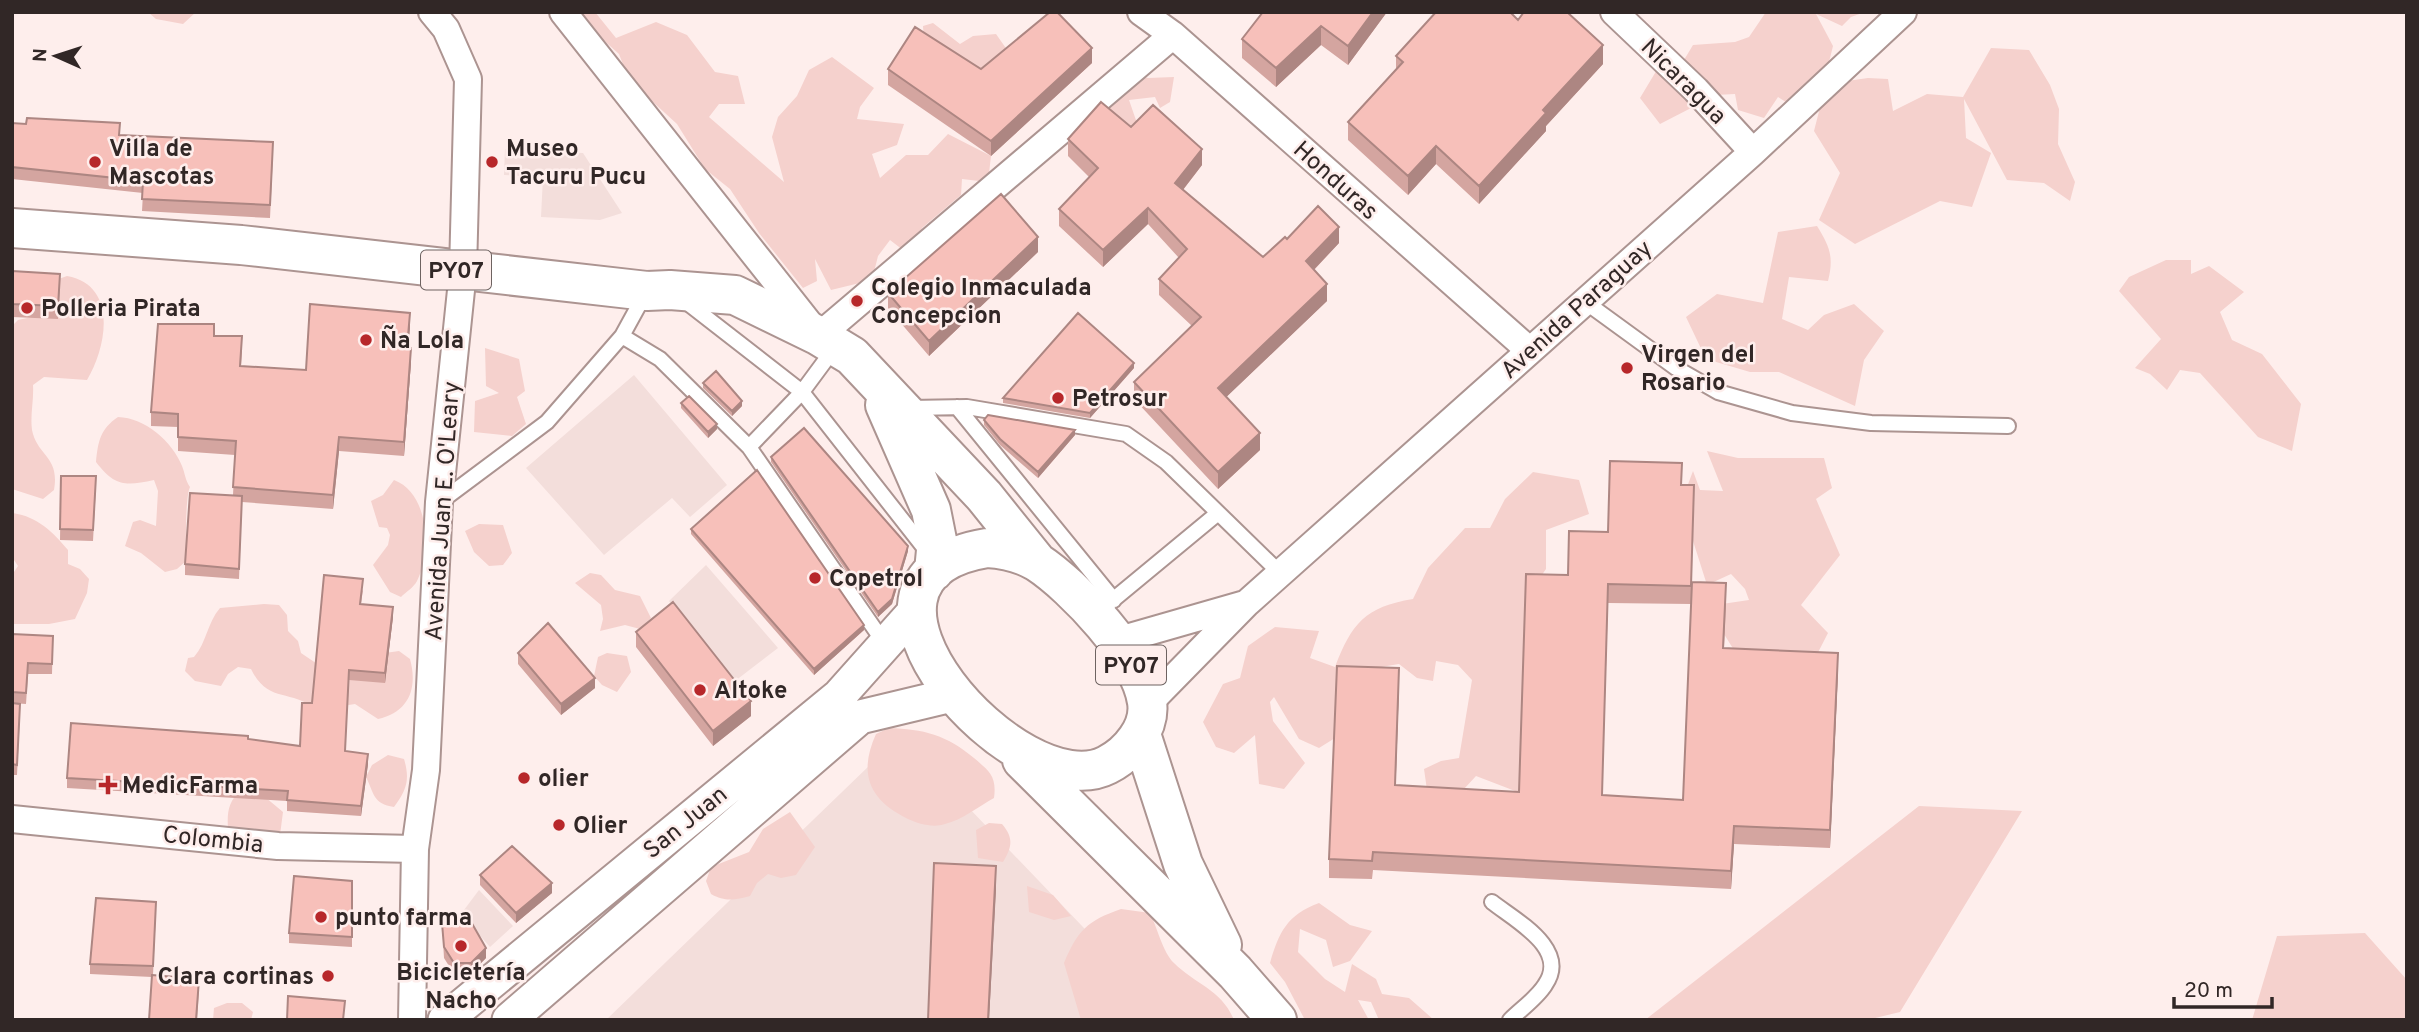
<svg xmlns="http://www.w3.org/2000/svg" width="2419" height="1032" font-family="Overpass,sans-serif">
	<style>
		.built { fill: #f3dedb }
		.green { fill: #f5d1cd }
		.lines { fill: none; stroke-linecap: round; stroke-linejoin: round }
		.service-casing { stroke: #ac9491; stroke-width: 18 }
		.minor-casing { stroke: #ac9491; stroke-width: 30 }
		.tertiary-casing { stroke: #ac9491; stroke-width: 37 }
		.trunk-casing { stroke: #ac9491; stroke-width: 42 }
		.service { stroke: #fff; stroke-width: 14 }
		.minor { stroke: #fff; stroke-width: 26 }
		.tertiary { stroke: #fff; stroke-width: 33 }
		.trunk { stroke: #fff; stroke-width: 38 }
		.wall { fill: #d4a5a0; fill-rule: evenodd }
		.shaded-wall { fill: #ad8682 }
		.building { fill: #f7c0ba; stroke: #ad8682; stroke-width: 2 }
		.poi-dot { fill: #b7272a; stroke: #feeeec; stroke-width: 2.5 }
		.labels { text-anchor: middle; stroke-width: 5; stroke-linejoin: round; paint-order: stroke }
		.shield { fill: #feeeec; stroke: #6e6361; stroke-width: 2 }
		.shield-label { font-size: 23px; font-weight: bold; fill: #312726 }
		.street-label { font-size: 24px; fill: #312726; stroke: #feeeec }
		.poi-label { font-size: 24px; font-weight: bold; fill: #312726; stroke: #feeeec; text-anchor: start }
	</style>
	<rect width="100%" height="100%" fill="#feeeec"/>
	<path class="built" d="M505,149l78,4 39,60 -22,7 -59,-3 2,-40 -39,-2z
		M634,375l93,110 -37,32 -18,-19 -68,57 -78,-87z
		M706,565l72,83 -43,33 -66,-80z
		M900,736l272,284h-566z
		M479,890l34,36 -23,21 -29,-33z"/>
	<path class="green" d="M148,12h48l-13,12 -27,-5z
		M572,12h23l21,26 40,-16 31,13 28,37 23,4 7,28h-26l-10,13 75,65 -12,-45 6,-20 19,-21 12,-26 23,-13 42,31 -14,19 -3,12 47,5 -7,21 -25,9 8,24 26,-23h22l20,-21 43,22 -3,26 -26,-3 -1,16 -39,33 -10,29 -22,-17 -12,16 -6,24 -41,10 -16,-31 2,22 -14,7 -44,-55 -29,-44 -25,-20 -28,-45 -48,-44 -10,-26z
		M1766,12h99l-14,5 -9,9 -26,-12 17,32 -6,24 -35,36 -14,-9 -14,21 -26,-8 -3,-16 -20,1 1,9 -23,3 -33,17 -20,-26 21,-35 20,2 12,-20 42,-3 14,-5z
		M933,23l27,21 13,-8 23,-2 14,20 -10,14 -29,3 -47,-29 -1,-16z
		M1991,48l38,2 21,35 9,24 -1,35 17,38 -5,19 -26,-18 -37,-3 -43,-81 2,39 25,15 -19,54 -32,-6 -85,43 -36,-24 21,-47 -26,-42 12,-47 42,-6 20,1 5,32 34,-17 36,3z
		M1129,72l19,6 26,-1 -4,25 -10,6 -5,-11 -26,3 9,26 -12,6 -25,-14z
		M1817,226c13,21 17,31 11,55l-39,-4 -7,42 26,11 16,-15 30,-11 30,27 -20,29 -9,46 -76,-34h-29l-44,-13 -20,-42 31,-23 46,9 15,-71z
		M2166,260h25v14l18,-8 35,26 -24,20 12,28 30,14 39,50 -9,47 -34,-14 -58,-64 -20,-3 -13,20 -17,-16 -15,-6 26,-29 -42,-48 10,-14z
		M67,276c51,9 40,71 20,104l-43,-3 -11,8c1,15 -3,30 -1,45 5,26 28,26 22,60l-11,9 -31,-10v-163l6,-6 14,-3 21,-36z
		M485,348l34,11 6,32 -8,6 9,27 -14,12 -38,-4 1,-31 24,-8 -13,-7z
		M118,417c27,1 54,24 64,49 3,7 3,14 8,21 -5,11 -4,58 -4,74l-9,8 -12,3 -24,-19 -16,-7 8,-24 7,-2 16,6 2,-35 -4,-11c-28,6 -39,7 -58,-18 2,-20 4,-33 22,-45z
		M1707,451l31,7h86l8,30 -16,11 24,56 -39,50 27,28 -19,37 -54,14 -31,-50 -2,-30 27,-4 -4,-11 -14,-15 -24,11 -26,-82 12,-32 7,19 23,1z
		M1533,472l46,8 10,34 -43,16v39l-20,29 -3,196 -47,-18 -24,26 -25,-12 -3,-21 17,-8 18,-3 13,-78 -14,-15 -22,-4 -3,20 -16,-3 -18,-14 -24,4 -40,70 -16,10 -20,-9 -25,-42 -4,5 3,19 32,42 -21,26 -25,-5 -4,-49 -21,18 -18,-6 -13,-25 20,-38 17,-6 8,-32 27,-19 44,4 -9,27 25,9c17,-44 30,-60 78,-68l15,-31 37,-40h25l15,-29z
		M394,480c35,13 38,71 23,101 -3,6 -11,11 -16,16l-11,-5 -17,-27 15,-20 2,-10 -3,-7 -8,-1 -8,-26 12,-6z
		M13,513c25,4 40,19 55,37v14l12,5 9,10 -2,14 -12,26 -26,5h-37v-49l6,-9 -6,-9z
		M479,524l24,1 9,28 -9,12 -14,1 -15,-14 -9,-21z
		M590,573l11,2 14,15 25,6 11,22 -11,11 -15,-4 -25,6 3,-12 -2,-14 -26,-22z
		M264,604l15,1 8,10 1,16 10,10 3,12 34,23 50,-23 14,-2 11,8c8,29 -1,53 -32,60l-23,-15 -38,6c-28,-22 -49,-6 -66,-41l-13,-2 -10,7 -7,12 -26,-5 -10,-10 3,-13 6,-1c13,-15 13,-34 26,-49z
		M607,653l20,3 4,16 -14,20 -15,-7 -8,-9 4,-19z
		M889,728c34,1 58,7 85,30 15,13 23,18 20,40 -15,8 -32,22 -49,26 -12,4 -26,0 -37,-5 -39,-19 -50,-45 -32,-85z
		M388,755l16,4c6,20 3,31 -10,48 -21,-3 -20,-14 -28,-30l6,-12z
		M241,790l24,7 18,15 -3,23 -52,-6c-1,-17 0,-27 13,-39z
		M1919,806l103,5 -122,201 -33,8h-222z
		M790,812l25,35 -19,28 -15,3 -13,-4 -11,9 -7,13c-15,4 -25,6 -39,-2l-5,-13 5,-14 38,-15 14,-23z
		M989,823l13,1c12,14 10,23 1,38l-25,-4 -2,-28z
		M1027,886l26,9 18,21 -17,4 -25,-8z
		M1319,903l31,22 22,6 -22,30 -17,6 -7,-27 -26,-11 -2,23 27,27 20,13 7,-28 24,15 6,15 27,4 25,22h-55l-8,-18 -13,-2 11,20h-64l-20,-38 -15,-19c9,-31 17,-48 49,-60z
		M1121,909l29,4c7,14 13,40 24,50 21,21 48,27 60,57h-153l-17,-57c14,-33 23,-42 57,-54z
		M2365,933l42,47v40h-155l25,-84z
		M227,1003h15l11,9 -2,8h-38l1,-12z"/>
	<g class="lines">
		<defs>
			<path id="service" d="M685,301l117,91 127,162
				M1584,301l92,67 42,24 74,21 79,10 137,3
				M622,336l38,23 89,88 53,-55 34,-46
				M957,407l157,193
				M910,408l57,-1 159,27 40,28 114,111
				M749,447l136,197
				M440,502l107,-80 75,-86 23,-42
				M1108,604l110,-91
				M1492,902c24,19 78,47 53,83 -8,13 -24,24 -35,35"/>
			<path id="minor" d="M563,12l256,324 354,-301
				M1141,12l32,23 356,315
				M1614,12l82,78 57,62
				M1116,641l129,-37
				M1148,704l99,-101 506,-451 150,-140
				M12,819l266,27 137,3
				M412,1020l3,-171 11,-79 13,-268 24,-231 5,-192 -22,-50 -14,-17"/>
			<path id="tertiary" d="M445,1020l394,-324 75,-84
				M509,1020l351,-303 96,-23"/>
			<path id="trunk" d="M12,228l229,17 406,46 23,-1 65,5 84,41 33,20 132,140 53,66
				M885,405l46,105 6,30 -3,31
				M987,548c17,1 35,5 50,14 38,25 103,94 110,140 4,26 -18,52 -40,63 -87,45 -300,-188 -120,-217z
				M1141,734l42,130 39,81
				M1022,760l213,212 42,48"/>
		</defs>
		<use href="#service" class="service-casing"/>
		<use href="#minor" class="minor-casing"/>
		<use href="#tertiary" class="tertiary-casing"/>
		<use href="#trunk" class="trunk-casing"/>
		<use href="#service" class="service"/>
		<use href="#minor" class="minor"/>
		<use href="#tertiary" class="tertiary"/>
		<use href="#trunk" class="trunk"/>
	</g>
	<path class="wall" d="M1263,12h124l-39,53 -27,-20 -45,42 -34,-29v-19z
		M1518,20l85,44 -57,62v5l-67,73 -43,-40 -28,31 -60,-55v-18l48,-53v-13z
		M1092,63l-101,93 -103,-71v-16h93z
		M12,123l108,12 153,19 -3,64 -128,-7 1,-18 -131,-14z
		M1131,127l71,38 -19,25 80,67 24,-18 52,4 -25,27 13,31 -101,96 34,53 -42,39 -84,-90v-17l58,-56 -33,-31v-16l20,-21 -31,-34 -45,43 -44,-41v-17l30,-32 -21,-21v-17z
		M1038,252l-109,104 -41,-48v-15z
		M12,271l48,17 -2,31 -46,-2z
		M410,326l-2,22 3,14 -7,94 -65,-5 -6,58 -91,-7 -3,77 -54,-4v-11l48,-69 2,-40 -57,-4v-24l-27,-1v-14l63,-76 28,14 -1,16 65,4z
		M1134,368l-44,50 -87,-15v-5z
		M703,383l39,23 -10,10 -29,-28z
		M681,403l36,26 -9,9 -27,-30z
		M984,420l91,15 -37,43 -38,-33 -16,-20z
		M771,457l137,94 -16,53 -14,13 -107,-155z
		M61,476l35,10 -3,55 -33,-1z
		M1682,485l10,97 34,19 -2,47 114,23 -8,177 -96,-4 -3,45 -358,-19 -1,9 -43,-1v-19l70,-172 -4,98 124,7 49,-217 40,-43zM1608,603l83,1 -8,196 -81,-5z
		M691,529l173,101 -50,45 -123,-141z
		M363,589l-2,15 32,13 -8,66 -36,-3 -4,71 23,13 -7,52 -74,-5v-10l-220,-13v-10l181,-39 52,7 12,-43z
		M636,632l115,84 -38,30 -77,-99z
		M12,634l41,2 -1,38h-24l-2,30 -14,-1z
		M518,653l77,35 -34,27 -43,-51z
		M12,703l8,11 -3,61h-5z
		M480,875l72,18 -36,30 -36,-38z
		M352,881v66l-63,-4v-10z
		M156,912l-3,63 46,14 -2,31h-48l3,-43 -62,-3v-10z
		M442,923l44,35 -15,15 -17,1 -10,-16z"/>
	<path class="shaded-wall" d="M1373,12h14l-39,53v-19z
		M1321,26v19l-45,42v-19z
		M1603,45v19l-57,62v5l-67,73v-18l64,-76z
		M1092,48v15l-101,93v-15z
		M1436,146v18l-28,31v-19z
		M1202,149v16l-27,35v-17z
		M1148,208v16l-45,43v-17z
		M1339,227v16l-33,35v-17z
		M1038,237v15l-109,104v-15z
		M1327,284v17l-109,104v-17z
		M410,313v13l-3,35v-13z
		M411,348v14l-7,94v-14z
		M1134,363v5l-44,50v-5z
		M742,401v5l-10,10v-5z
		M717,424v5l-9,9v-6z
		M1075,430v5l-37,43v-6z
		M1260,433v17l-42,39v-17z
		M339,437v14l-6,58v-14z
		M908,546v5l-16,53 -14,13v-5z
		M393,607v10l-8,66v-10z
		M864,625v5l-50,45v-6z
		M1838,653v18l-8,177v-18z
		M1399,668v19l-4,116v-18z
		M595,678v10l-34,27v-11z
		M751,701v15l-38,30v-15z
		M368,754v10l-7,52v-10z
		M1734,826v18l-3,45v-18z
		M996,866v24l-7,130h-1z
		M552,883v10l-36,30v-10z
		M486,948v10l-15,15v-10z"/>
	<path class="building" d="M1050,12h7l35,36 -101,93 -103,-72 27,-42 66,42z
		M1263,12h110l-25,34 -27,-20 -45,42 -34,-29z
		M1436,12h74l8,8 6,-8h43l36,33 -60,65 3,3 -67,73 -43,-40 -28,30 -60,-54 55,-60 -7,-6z
		M1101,102l30,25 22,-22 49,44 -27,34 88,74 22,-20 2,2 31,-33 21,21 -33,34 21,23 -109,104 42,45 -42,39 -84,-90 67,-65 -42,-38 28,-30 -39,-41 -45,42 -44,-41 39,-41 -30,-29z
		M27,118l93,5 -1,12 154,7 -3,63 -128,-6 1,-18 -131,-14v-44l14,1z
		M1001,194l37,43 -109,104 -41,-48z
		M12,271l48,3 -2,32 -46,-2z
		M310,304l100,9 -3,35h4l-7,94 -65,-5 -6,58 -100,-8 3,-46 -58,-4v-23l-27,-2 7,-88h56v12h28l-2,30 66,4z
		M1078,313l56,50 -44,50 -87,-15z
		M716,371l26,30 -10,10 -29,-28z
		M689,396l28,28 -9,8 -27,-29z
		M988,415l87,15 -37,42 -38,-33 -16,-19z
		M804,428l104,118 -16,53 -14,13 -107,-155z
		M1610,461l72,2 -1,22h13l-3,101 -83,-2 -6,211 81,5 9,-218 34,1 -3,65 115,5 -8,177 -96,-4 -3,45 -358,-19 -1,9 -43,-2 8,-193 62,2 -4,117 124,7 7,-218 42,1 1,-44 39,1z
		M757,470l107,155 -50,44 -123,-140z
		M61,476h35l-3,54 -33,-1z
		M190,493l52,3 -3,73 -54,-5z
		M324,575l39,4 -3,25 33,3 -8,66 -36,-3 -4,81 23,3 -7,52 -74,-6 1,-9 -221,-13 4,-55 177,13v3l52,7 2,-43h10z
		M673,602l78,99 -38,30 -77,-99z
		M548,623l47,55 -34,26 -43,-51z
		M12,634l41,2 -1,28 -24,-1 -2,30 -14,-1z
		M12,703l8,1 -3,61 -5,-1z
		M512,846l40,37 -36,30 -36,-38z
		M934,863l62,3 -8,154h-60z
		M294,876l58,5v56l-63,-4z
		M96,898l60,4 -3,64 -63,-2z
		M470,920l16,28 -15,15h-17l-10,-16 -2,-24z
		M152,975l47,4 -3,41h-47z
		M288,996l57,5 -2,19h-56z"/>
	<g class="poi-dot">
		<circle cx="95" cy="162" r="7"/>
		<circle cx="492" cy="162" r="7"/>
		<circle cx="857" cy="301" r="7"/>
		<circle cx="27" cy="308" r="7"/>
		<circle cx="366" cy="340" r="7"/>
		<circle cx="1627" cy="368" r="7"/>
		<circle cx="1058" cy="398" r="7"/>
		<circle cx="815" cy="578" r="7"/>
		<circle cx="700" cy="690" r="7"/>
		<circle cx="524" cy="778" r="7"/>
		<path d="M104.5 774.5h7v7h7v7h-7v7h-7v-7h-7v-7h7z"/>
		<circle cx="559" cy="825" r="7"/>
		<circle cx="321" cy="917" r="7"/>
		<circle cx="461" cy="946" r="7"/>
		<circle cx="328" cy="976" r="7"/>
	</g>
	<g class="labels">
		<g class="shield">
			<rect x="421" y="250.5" width="70" height="39" rx="5"/>
			<rect x="1096" y="645.5" width="70" height="39" rx="5"/>
		</g>
		<g class="shield-label">
			<text x="456" y="278">PY07</text>
			<text x="1131" y="673">PY07</text>
		</g>
		<g class="street-label">
			<text transform="translate(1684 81) rotate(45)" y="8">Nicaragua</text>
			<text transform="translate(1336 180) rotate(42)" y="8">Honduras</text>
			<text transform="translate(1576 309) rotate(-42)" y="8">Avenida Paraguay</text>
			<text transform="translate(442 511) rotate(-86)" y="8">Avenida Juan E. O'Leary</text>
			<text transform="translate(685 822) rotate(-39)" y="8">San Juan</text>
			<text transform="translate(213 839) rotate(6)" y="8">Colombia</text>
		</g>
		<g class="poi-label">
			<text x="109" y="156">Villa de<tspan x="109" dy="28">Mascotas</tspan></text>
			<text x="506" y="156">Museo<tspan x="506" dy="28">Tacuru Pucu</tspan></text>
			<text x="871" y="295">Colegio Inmaculada<tspan x="871" dy="28">Concepcion</tspan></text>
			<text x="41" y="316">Polleria Pirata</text>
			<text x="380" y="348">Ña Lola</text>
			<text x="1641" y="362">Virgen del<tspan x="1641" dy="28">Rosario</tspan></text>
			<text x="1072" y="406">Petrosur</text>
			<text x="829" y="586">Copetrol</text>
			<text x="714" y="698">Altoke</text>
			<text x="538" y="786">olier</text>
			<text x="122" y="793">MedicFarma</text>
			<text x="573" y="833">Olier</text>
			<text x="335" y="925">punto farma</text>
			<text x="461" y="980" text-anchor="middle">Bicicletería<tspan x="461" dy="28">Nacho</tspan></text>
			<text x="314" y="984" text-anchor="end">Clara cortinas</text>
		</g>
	</g>
	<rect width="2419" height="1032" fill="none" stroke="#312726" stroke-width="28"/>
	<g transform="translate(56 56) rotate(273)" stroke="#feeeec" stroke-width="5" paint-order="stroke">
	<path d="M0-5L12 26L0 18L-12 26Z" fill="#312726"/>
	<text y="-10" font-size="19" font-weight="bold" text-anchor="middle" fill="#312726">N</text>
	</g>
	<path d="M2174 997v10h98v-10" fill="none" stroke="#312726" stroke-width="3.5"/>
	<text x="2184" y="997" font-size="21" fill="#312726" stroke="#feeeec" stroke-width="5" paint-order="stroke">20 m</text>
</svg>
